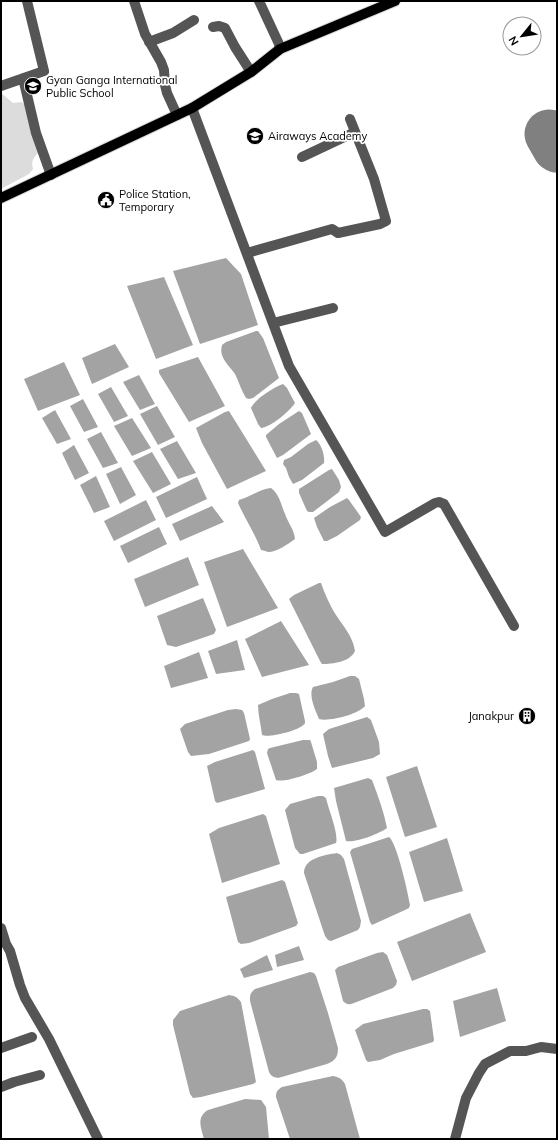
<svg xmlns="http://www.w3.org/2000/svg" width="558" height="1140" font-family="Mulish,sans-serif">
	<style>
		.green { fill: #dcdcdc }
		.water { fill: #a3a3a3 }
		.lines { fill: none; stroke-linecap: round; stroke-linejoin: round }
		.runway { stroke: #808080; stroke-width: 49 }
		.major-casing { stroke: #dbdbdb; stroke-width: 12 }
		.minor { stroke: #555; stroke-width: 10 }
		.major { stroke: #000; stroke-width: 10 }
		.labels { text-anchor: middle; stroke-width: 3.5; stroke-linejoin: round; paint-order: stroke }
		.poi-label { font-size: 11px; fill: #000; stroke: #fff; text-anchor: start }
	</style>
	<rect width="100%" height="100%" fill="#fff"/>
	<path class="green" d="M1,93l12,10 8,-1 4,2 13,49c-5,5 -7,9 -5,16l-4,5 -28,15z"/>
	<path class="water" d="M226,258l15,16 17,51 -58,19 -27,-73z
		M164,277l29,68 -37,14 -29,-73z
		M256,331h2l5,7 16,40 -26,20 -4,1 -3,-1c-5,-8 -7,-16 -11,-24 -4,-6 -11,-12 -13,-19 -1,-3 -1,-6 0,-10l4,-3z
		M115,344l14,23 -37,17 -10,-26z
		M198,357l27,49 -36,16 -30,-49v-3z
		M64,362l16,33 -42,16 -14,-32z
		M139,375l16,29 -15,6 -17,-28z
		M283,384l4,4 8,15c-6,9 -24,24 -34,25l-3,-4 -7,-16c4,-9 23,-21 32,-24z
		M111,387l17,29 -14,6 -16,-28z
		M83,399l15,28 -14,5 -14,-26z
		M157,406l18,31 -17,8 -18,-31z
		M55,410l16,29 -14,5 -15,-26z
		M229,411l37,60 -39,18 -25,-46 -6,-15 29,-16z
		M299,411l3,2 9,21 -28,21 -6,3 -11,-21v-2l13,-11z
		M132,418l19,30 -19,8 -18,-30z
		M101,432l17,31 -15,5 -16,-29z
		M316,440c6,5 9,16 8,23l-22,17 -9,4 -4,-7 -3,-9 -3,-4 1,-4 7,-3 17,-13z
		M177,441l19,32 -18,6 -18,-30z
		M74,445l15,28 -14,7 -13,-27z
		M152,452l19,32 -18,9 -20,-32z
		M121,467l15,28 -16,9 -14,-30z
		M332,469l7,11 2,7 -2,5 -26,20h-4l-2,-1 -8,-18v-4l30,-19z
		M96,476l14,31 -16,6 -14,-28z
		M197,477l10,22 -41,19 -10,-21z
		M271,488c9,7 10,17 14,26 3,9 9,15 10,25 -7,5 -18,13 -27,13 -3,-1 -5,-2 -7,-2 -6,-17 -16,-31 -23,-47l1,-3c11,-3 21,-11 32,-12z
		M347,498l2,2 12,17 -1,3 -23,16 -10,5h-3l-7,-14 -3,-9 16,-11z
		M146,500l10,20 -42,21 -10,-20z
		M212,506l12,16 -44,19 -8,-17z
		M159,527l8,17 -39,19 -8,-17z
		M243,549l35,59 -51,19 -23,-65z
		M188,557l11,28 -54,22 -11,-28z
		M319,583h2c4,11 9,23 15,32 8,12 17,22 19,36 -5,11 -22,13 -33,13l-2,-3 -31,-62 5,-4z
		M203,598l13,32 -2,4 -38,13 -9,-2 -10,-29z
		M281,621l28,44 -47,12 -17,-38z
		M237,640l8,30 -29,4 -8,-23z
		M199,652l9,26 -37,10 -7,-22z
		M350,676h5l4,3 5,20 1,7c-6,8 -36,16 -46,13 -3,-8 -11,-23 -6,-32l20,-5z
		M290,693h6l3,1 6,27c0,3 0,3 -3,5 -6,5 -33,12 -40,9 -1,-10 -4,-20 -4,-30l14,-6z
		M236,709l6,1 2,3 6,26 -1,2 -40,13 -18,2 -3,-4 -8,-23 5,-5 43,-14z
		M367,717l4,3 8,22 1,12 -7,4 -41,10 -4,-12 -5,-22 6,-5z
		M303,740h7l1,2 6,20v7c-6,5 -34,14 -41,11l-9,-27 1,-4 2,-1z
		M253,750l2,2 10,37 -48,14 -2,-2 -8,-35 8,-4z
		M417,766l20,61 -32,10 -19,-60z
		M368,778l4,2c6,16 12,32 15,48 -8,6 -32,15 -41,13l-10,-40 -2,-13z
		M318,796h5l3,2c2,10 13,36 10,45l-33,11h-3l-5,-6 -10,-38 5,-6z
		M263,814l3,2 14,48 -58,19 -13,-49 10,-6z
		M389,837c8,6 19,56 21,68l-1,3 -4,2 -33,15 -2,-3 -20,-70 2,-3z
		M447,838l16,53 -39,11 -15,-50z
		M337,853l4,2 3,4 17,62 -1,6 -2,3 -27,11 -3,-1 -3,-4 -21,-63c0,-15 21,-18 33,-20z
		M282,880l3,2 13,41 -2,3 -47,17 -8,1 -3,-2 -12,-45z
		M470,913l16,39 -74,29 -15,-39z
		M299,946l5,14 -27,7 -2,-12z
		M383,952l4,3 10,26 -1,4 -3,3 -39,15c-5,2 -7,2 -11,-2l-8,-31 3,-3 39,-14z
		M267,955l6,15 -29,8 -4,-9z
		M310,972l4,1 2,3 12,37 10,35c0,9 -3,13 -11,16l-49,14c-5,-1 -7,-2 -9,-6l-19,-71c0,-6 0,-8 5,-12z
		M497,988l9,33 -46,16 -7,-36z
		M229,995c6,1 8,2 12,7l15,80 -3,2 -52,13 -8,1 -3,-4 -17,-69v-5l7,-9z
		M423,1009h4l3,2 4,29 -1,2 -39,12 -14,6 -12,2 -2,-2 -11,-30 8,-6z
		M333,1076c6,1 9,3 12,8l15,55h-70l-14,-42c0,-5 1,-7 6,-10z
		M245,1099l16,1 5,7 3,32h-65c-3,-11 -8,-22 4,-29z"/>
	<g class="lines">
		<path class="runway" d="M549,134l8,14"/>
		<defs>
			<path id="major" d="M1,198l191,-90 59,-36 29,-23 115,-48"/>
		</defs>
		<use href="#major" class="major-casing"/>
		<path class="minor" d="M134,1l11,33 16,28 3,8 1,15 2,8 10,22
			M259,1l20,43 1,5
			M213,27l6,-1 6,2 10,19 16,25
			M149,42l24,-9 21,-13
			M23,78l13,55 15,42
			M1,86l43,-15 -17,-70
			M192,108l97,258 96,166 50,-29 4,-1 5,2 70,122
			M302,157l53,-25
			M247,253l85,-24 6,4 42,-9 6,-3 -12,-42 -24,-60
			M273,323l60,-15
			M1,928l5,16 4,7 10,34 5,13 24,41 49,100
			M1,1048l31,-11
			M1,1087l13,-5 26,-7
			M455,1139l11,-41 13,-25 6,-9 25,-13h16l15,-4 16,2"/>
		<use href="#major" class="major"/>
	</g>
	<defs>
		<symbol id="school-disc" viewBox="-11 -11 22 22"><circle r="9.5" fill="#000" stroke="#fff"/><path d="M0-5L7-2L0 1L-7-2ZM-4 1L0 2.5L4 1V4Q0 6-4 4Z" fill="#fff"/></symbol>
		<symbol id="civic-disc" viewBox="-11 -11 22 22"><circle r="9.5" fill="#000" stroke="#fff"/><path d="M-.6-6.5H3V-4.5H.6V-3L4-1V1h2V6H-6V1h2V-1L-.6-3ZM-1.2 2.5V6h2.4V2.5Z" fill="#fff"/></symbol>
		<symbol id="building-disc" viewBox="-11 -11 22 22"><circle r="9.5" fill="#000" stroke="#fff"/><path d="M-4-6H4V6H1V3H-1V6H-4ZM-2.5-4.3h1.7v1.8h-1.7ZM.8-4.3h1.7v1.8H.8ZM-2.5-1h1.7V.8h-1.7ZM.8-1h1.7V.8H.8Z" fill="#fff"/></symbol>
	</defs>
	<g fill-rule="evenodd">
		<use href="#school-disc" x="23" y="76" width="20" height="20"/>
		<use href="#school-disc" x="245" y="126" width="20" height="20"/>
		<use href="#civic-disc" x="96" y="190" width="20" height="20"/>
		<use href="#building-disc" x="517" y="706" width="20" height="20"/>
	</g>
	<g class="labels">
		<g class="poi-label">
			<text x="46" y="84">Gyan Ganga International<tspan x="46" dy="13">Public School</tspan></text>
			<text x="268" y="140">Airaways Academy</text>
			<text x="119" y="198">Police Station,<tspan x="119" dy="13">Temporary</tspan></text>
			<text x="514" y="720" text-anchor="end">Janakpur</text>
		</g>
	</g>
	<rect width="558" height="1140" fill="none" stroke="#000000" stroke-width="4"/>
	<g transform="translate(522 36) rotate(240)"><circle r="19" fill="#ffffff" stroke="#999999"/>
	<path d="M0-3L7 15L0 10L-7 15Z" fill="#000000"/>
	<text y="-6" font-size="11" font-weight="bold" text-anchor="middle" fill="#000000">N</text>
	</g>
</svg>
